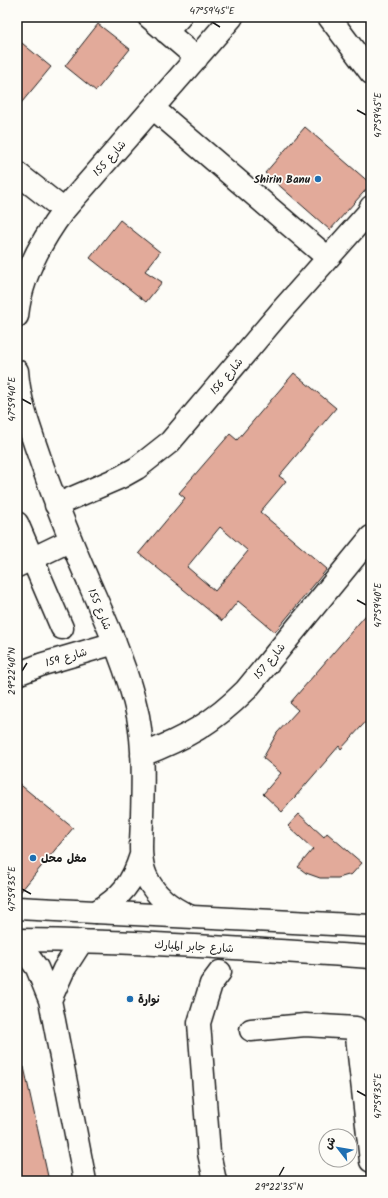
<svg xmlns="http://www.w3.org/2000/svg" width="388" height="1198" font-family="Kalam,'Playpen Sans Arabic',sans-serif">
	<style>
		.building { fill: #e2aa9a; stroke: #1c1c1c; fill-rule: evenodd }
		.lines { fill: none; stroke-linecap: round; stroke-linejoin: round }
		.minor-casing { stroke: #1c1c1c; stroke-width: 25 }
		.major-casing { stroke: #1c1c1c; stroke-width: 25 }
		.minor { stroke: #fdfcf7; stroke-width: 22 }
		.major { stroke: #fdfcf7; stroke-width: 22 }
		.ticks { fill: none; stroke: #1c1c1c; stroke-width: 1.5 }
		.poi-dot { fill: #1f6fb2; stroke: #fdfcf7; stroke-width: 1.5 }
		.labels { text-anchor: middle; stroke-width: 3.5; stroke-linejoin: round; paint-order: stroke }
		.street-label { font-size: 11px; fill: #1c1c1c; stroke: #fdfcf7 }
		.poi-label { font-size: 11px; font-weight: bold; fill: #1c1c1c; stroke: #fdfcf7; text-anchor: start }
		.neatline { fill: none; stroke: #1c1c1c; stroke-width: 1.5 }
		.ticks-label { font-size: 10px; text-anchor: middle; fill: #1c1c1c }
	</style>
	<rect width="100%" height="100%" fill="#fdfcf7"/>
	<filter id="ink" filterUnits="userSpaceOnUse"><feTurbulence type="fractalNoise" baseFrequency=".025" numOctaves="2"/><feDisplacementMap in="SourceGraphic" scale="8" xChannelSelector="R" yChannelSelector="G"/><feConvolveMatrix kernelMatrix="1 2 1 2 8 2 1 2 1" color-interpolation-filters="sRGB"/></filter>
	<g filter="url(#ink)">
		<path class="building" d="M98,24l32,25 -34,42 -31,-25z
			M17,39l34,28 -34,41z
			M305,127l66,57 -41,46 -65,-57z
			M120,220l40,32 -15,19 17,11 -16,20 -56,-44z
			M294,373l42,35 -57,68 7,5 -26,31 67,57 -52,63 -37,-31 -16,20 -83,-68 46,-55 -6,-5 51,-59 7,6zM220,527l28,24 -33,40 -28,-24z
			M371,609v107l-30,33 -2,-3 -57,66 -19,-18 18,-21 -18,-15 14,-25 21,-23 -8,-7z
			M17,782l56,46 -56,68z
			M299,814l25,23 3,-4 35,30 -10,11 -14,4h-18l-14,-5 -8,-6 15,-18 -25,-23z
			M24,1067l25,114h-32v-113z"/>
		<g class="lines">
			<defs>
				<path id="minor" d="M149,17l48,41
					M329,17l42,56
					M166,32l14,-15
					M153,108l175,150
					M17,173l47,37
					M17,316c4,-39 24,-75 47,-106l168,-193
					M17,371c2,28 11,53 20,79 15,45 33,89 52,133 19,43 39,87 49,133 6,33 5,67 4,100 0,19 -4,42 4,60 9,20 24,31 43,40
					M56,505l65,-28 16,-9 33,-26 111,-131 87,-98 3,-6
					M17,523l45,105
					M17,566l54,-26
					M17,674l26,-10 72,-21
					M142,755c44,-17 71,-32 104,-65l125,-153
					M96,912c25,-15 36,-28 45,-57
					M17,941l20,27 13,32 35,181
					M50,1000l14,-31 18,-28
					M251,1030l54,-5 51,3 15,133
					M215,1181l-6,-28 -10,-130 12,-39 9,-12"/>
				<path id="major" d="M17,908l354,18
					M17,940c118,1 236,9 354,17"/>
			</defs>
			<use href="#minor" class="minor-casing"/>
			<use href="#major" class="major-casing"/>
			<use href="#minor" class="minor"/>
			<use href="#major" class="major"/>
		</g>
	</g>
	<path class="ticks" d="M212,22l8,5M357,110l9,5M22,399l9,5M357,600l9,5M22,671l5,-8M22,889l9,5M357,1091l9,5M279,1176l5,-9"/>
	<g class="poi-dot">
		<circle cx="318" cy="179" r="4"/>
		<circle cx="33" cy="858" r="4"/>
		<circle cx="130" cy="999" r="4"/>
	</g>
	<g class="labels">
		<g class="street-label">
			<text transform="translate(109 158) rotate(-49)" y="4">شارع 155</text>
			<text transform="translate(226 376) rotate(-50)" y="4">شارع 156</text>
			<text transform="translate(100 609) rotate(67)" y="4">شارع 155</text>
			<text transform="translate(66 657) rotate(-16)" y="4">شارع 159</text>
			<text transform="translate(269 661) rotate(-51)" y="4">شارع 157</text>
			<text transform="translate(194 946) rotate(3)" y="4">شارع جابر المبارك</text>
		</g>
		<g class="poi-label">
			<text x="310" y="183" text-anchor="end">Shirin Banu</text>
			<text x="41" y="862">مغل محل</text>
			<text x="138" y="1003">نوارة</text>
		</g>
	</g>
	<rect width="388" height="1198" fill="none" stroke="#fdfcf7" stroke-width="44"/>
	<g transform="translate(338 1148) rotate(301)"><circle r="19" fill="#fdfcf7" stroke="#a3a29f"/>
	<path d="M0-3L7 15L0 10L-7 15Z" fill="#1f6fb2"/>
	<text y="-6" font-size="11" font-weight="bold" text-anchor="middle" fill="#1c1c1c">ش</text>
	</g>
	<rect x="22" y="22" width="344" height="1154" class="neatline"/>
	<g class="ticks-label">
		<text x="212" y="14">47°59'45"E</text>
		<text transform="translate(377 115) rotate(-90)" y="4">47°59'45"E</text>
		<text transform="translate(11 399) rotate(-90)" y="4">47°59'40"E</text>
		<text transform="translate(377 605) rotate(-90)" y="4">47°59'40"E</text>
		<text transform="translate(11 671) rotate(-90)" y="4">29°22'40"N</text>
		<text transform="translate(11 889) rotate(-90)" y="4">47°59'35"E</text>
		<text transform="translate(377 1096) rotate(-90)" y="4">47°59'35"E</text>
		<text x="279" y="1190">29°22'35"N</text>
	</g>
</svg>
